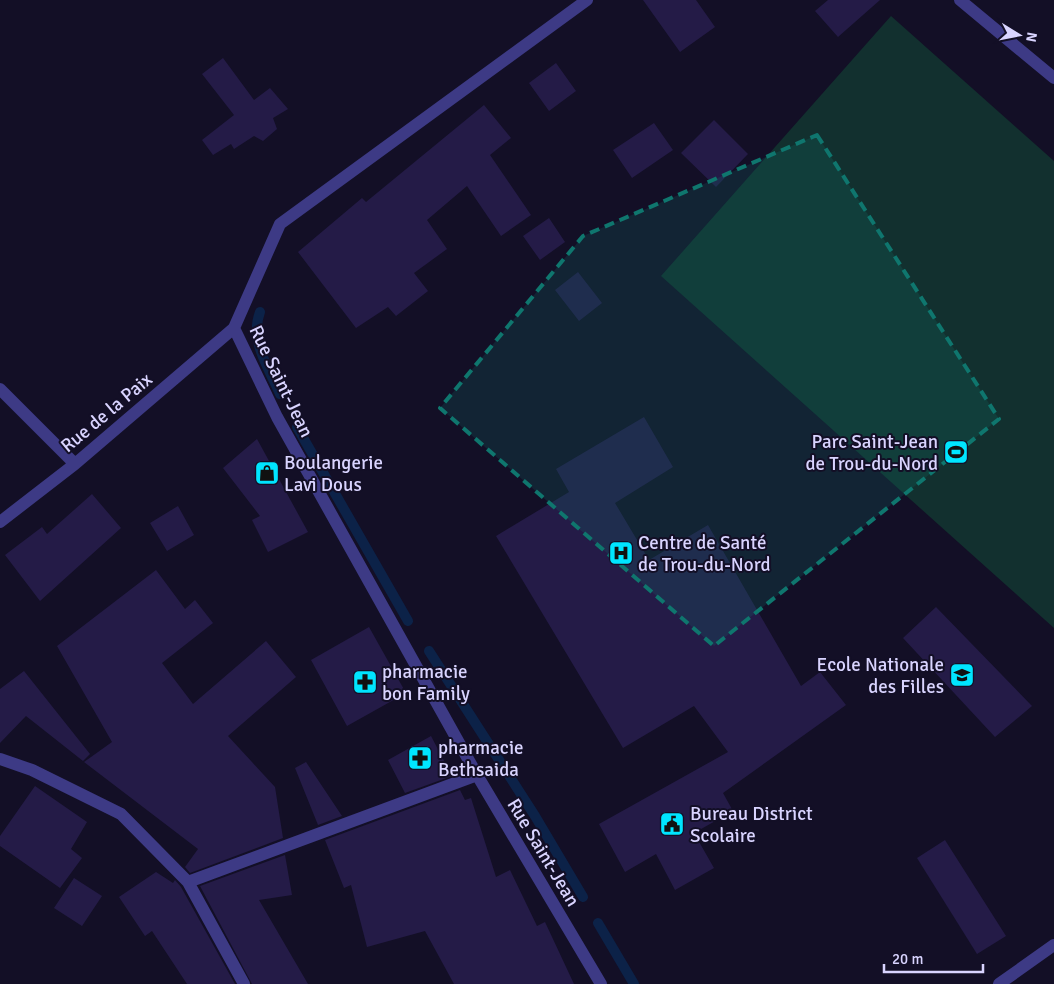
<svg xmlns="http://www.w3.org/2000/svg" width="1054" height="984" font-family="Signika,sans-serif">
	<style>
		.green { fill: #12302f }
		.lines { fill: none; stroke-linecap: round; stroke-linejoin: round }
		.stream { stroke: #0c2248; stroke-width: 10 }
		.building { fill: #241b47 }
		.minor { stroke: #3d3a85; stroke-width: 12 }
		.marked { fill: #0f766e; fill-opacity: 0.2; stroke: #0f766e; stroke-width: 4; stroke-dasharray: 10 6; stroke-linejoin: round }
		.labels { text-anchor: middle; stroke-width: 4; stroke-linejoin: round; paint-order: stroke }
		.street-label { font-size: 19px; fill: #d9d4ff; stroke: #130f26 }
		.poi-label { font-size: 19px; fill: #d9d4ff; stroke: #130f26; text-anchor: start }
	</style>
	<rect width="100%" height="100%" fill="#130f26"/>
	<path class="green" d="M891,16l163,145v467l-393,-352z"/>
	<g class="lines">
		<path class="stream" d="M260,312c-11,29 9,56 20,82
			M297,427l111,194
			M429,651l106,165 48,81
			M598,923l36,61"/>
	</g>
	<path class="building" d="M643,0h53l19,27 -35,25z
		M828,0h52l-42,37 -23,-26z
		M223,58l31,42 16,-12 18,21 -15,9 4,11 -14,12 -9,-5 -20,13 -3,-5 -18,11 -11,-15 32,-25 -32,-41z
		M556,63l20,28 -27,20 -20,-28z
		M484,105l27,33 -21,17 41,60 -30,21 -34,-50 -40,34 20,29 -33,24 14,18 -32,25 -8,-9 -32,21 -58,-76 64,-54 4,4z
		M714,120l34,34 -32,33 -35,-34z
		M654,123l19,27 -41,28 -19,-28z
		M549,218l16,24 -25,18 -17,-24z
		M578,272l24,31 -23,18 -24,-31z
		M644,417l29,50 -58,36 34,57 59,-35 93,161 19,-14 26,33 -123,88 10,18 -39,22 20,35 -39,22 -19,-36 -31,18 -26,-48 129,-72 -34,-46 -71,42 -127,-212 73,-44 -13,-23z
		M257,439l51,93 -40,20 -16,-32 8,-4 -37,-48z
		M92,494l29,34 -81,73 -35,-46 37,-28 5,7z
		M178,506l16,29 -27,16 -17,-28z
		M156,570l29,39 10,-9 18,23 -51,40 31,41 73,-63 30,36 -68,59 47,51 8,51 -93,35 -5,-6 13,-18 -114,-87 28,-20 -55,-96z
		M936,607l96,99 -37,31 -92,-99z
		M369,627l37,66 -59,33 -36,-66z
		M24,671l66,83 -7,7 -57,-45 -26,27v-54z
		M431,736l21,40 -47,17 -17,-33z
		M306,762l36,54 -24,9 -23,-57z
		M35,786l52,36 -16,27 11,9 -22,30 -60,-42v-10z
		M460,790l5,10 6,-2 25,79 14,-7 27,56 8,-4 29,62h-120l-29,-53 -58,16 -16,-62 -7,3 -19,-48z
		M945,840l61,96 -29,18 -60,-96z
		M285,855l7,40 -33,5 49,84h-56l-52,-98z
		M156,872l17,11 2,-3 6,7 54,97h-48l-35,-53 -7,5 -26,-39z
		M74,878l28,18 -20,30 -28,-18z"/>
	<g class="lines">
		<path class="minor" d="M587,0l-307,224 -46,104 43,89 200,358 124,209
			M960,0l94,78
			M0,389l75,75
			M0,522l75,-58 159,-136
			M0,759l32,11 89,44 67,68 56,102
			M188,882l289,-107
			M999,984l55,-39"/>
	</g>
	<path class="marked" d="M817,135l182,284 -285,227 -274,-238 143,-172z"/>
	<defs>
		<symbol id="stadium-square" viewBox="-11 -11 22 22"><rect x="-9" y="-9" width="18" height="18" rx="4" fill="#00e5ff" stroke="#130f26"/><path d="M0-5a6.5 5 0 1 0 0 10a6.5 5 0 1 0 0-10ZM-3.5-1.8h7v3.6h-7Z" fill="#111"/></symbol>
		<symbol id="shop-square" viewBox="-11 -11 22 22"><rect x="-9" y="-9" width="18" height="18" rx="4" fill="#00e5ff" stroke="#130f26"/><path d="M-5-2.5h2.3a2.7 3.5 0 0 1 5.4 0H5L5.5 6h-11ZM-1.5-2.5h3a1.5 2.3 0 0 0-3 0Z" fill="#111"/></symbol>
		<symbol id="hospital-square" viewBox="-11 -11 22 22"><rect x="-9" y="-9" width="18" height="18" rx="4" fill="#00e5ff" stroke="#130f26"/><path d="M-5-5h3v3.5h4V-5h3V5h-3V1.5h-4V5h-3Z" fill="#111"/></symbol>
		<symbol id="school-square" viewBox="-11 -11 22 22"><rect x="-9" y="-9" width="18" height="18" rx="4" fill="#00e5ff" stroke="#130f26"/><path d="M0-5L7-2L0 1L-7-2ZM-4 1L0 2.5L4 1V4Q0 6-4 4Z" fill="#111"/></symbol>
		<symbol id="pharmacy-square" viewBox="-11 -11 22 22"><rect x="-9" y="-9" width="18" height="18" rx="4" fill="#00e5ff" stroke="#130f26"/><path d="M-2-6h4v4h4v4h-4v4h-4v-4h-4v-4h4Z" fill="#111"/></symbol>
		<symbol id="civic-square" viewBox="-11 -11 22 22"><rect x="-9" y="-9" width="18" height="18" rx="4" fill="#00e5ff" stroke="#130f26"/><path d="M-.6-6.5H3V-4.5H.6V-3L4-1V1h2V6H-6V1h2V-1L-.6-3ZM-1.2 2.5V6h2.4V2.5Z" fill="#111"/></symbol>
	</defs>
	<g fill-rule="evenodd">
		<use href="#stadium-square" x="942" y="438" width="28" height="28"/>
		<use href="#shop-square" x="253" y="459" width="28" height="28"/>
		<use href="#hospital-square" x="607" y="539" width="28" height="28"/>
		<use href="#school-square" x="948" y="661" width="28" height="28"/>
		<use href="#pharmacy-square" x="351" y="668" width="28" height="28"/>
		<use href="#pharmacy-square" x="406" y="744" width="28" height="28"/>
		<use href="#civic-square" x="658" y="810" width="28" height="28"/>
	</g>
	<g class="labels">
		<g class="street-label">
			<text transform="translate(282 381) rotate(64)" y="7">Rue Saint-Jean</text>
			<text transform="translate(106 412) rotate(-40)" y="7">Rue de la Paix</text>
			<text transform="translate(544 852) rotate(59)" y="7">Rue Saint-Jean</text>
		</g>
		<g class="poi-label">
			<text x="938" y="448" text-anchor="end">Parc Saint-Jean<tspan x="938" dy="22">de Trou-du-Nord</tspan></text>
			<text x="284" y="469">Boulangerie<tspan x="284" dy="22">Lavi Dous</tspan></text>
			<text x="638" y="549">Centre de Santé<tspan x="638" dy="22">de Trou-du-Nord</tspan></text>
			<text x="944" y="671" text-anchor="end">Ecole Nationale<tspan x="944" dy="22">des Filles</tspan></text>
			<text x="382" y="678">pharmacie<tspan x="382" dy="22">bon Family</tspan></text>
			<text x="438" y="754">pharmacie<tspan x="438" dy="22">Bethsaida</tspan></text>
			<text x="690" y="820">Bureau District<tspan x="690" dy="22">Scolaire</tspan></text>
		</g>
	</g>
	<g transform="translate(1019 35) rotate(100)" stroke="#130f26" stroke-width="4" paint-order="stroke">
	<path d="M0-4L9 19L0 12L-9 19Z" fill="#d9d4ff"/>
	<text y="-8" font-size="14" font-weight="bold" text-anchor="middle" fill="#d9d4ff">N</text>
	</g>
	<path d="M884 964v8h99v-8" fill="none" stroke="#d9d4ff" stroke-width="2.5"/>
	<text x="892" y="964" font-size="15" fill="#d9d4ff" stroke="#130f26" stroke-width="4" paint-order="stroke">20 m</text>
</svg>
